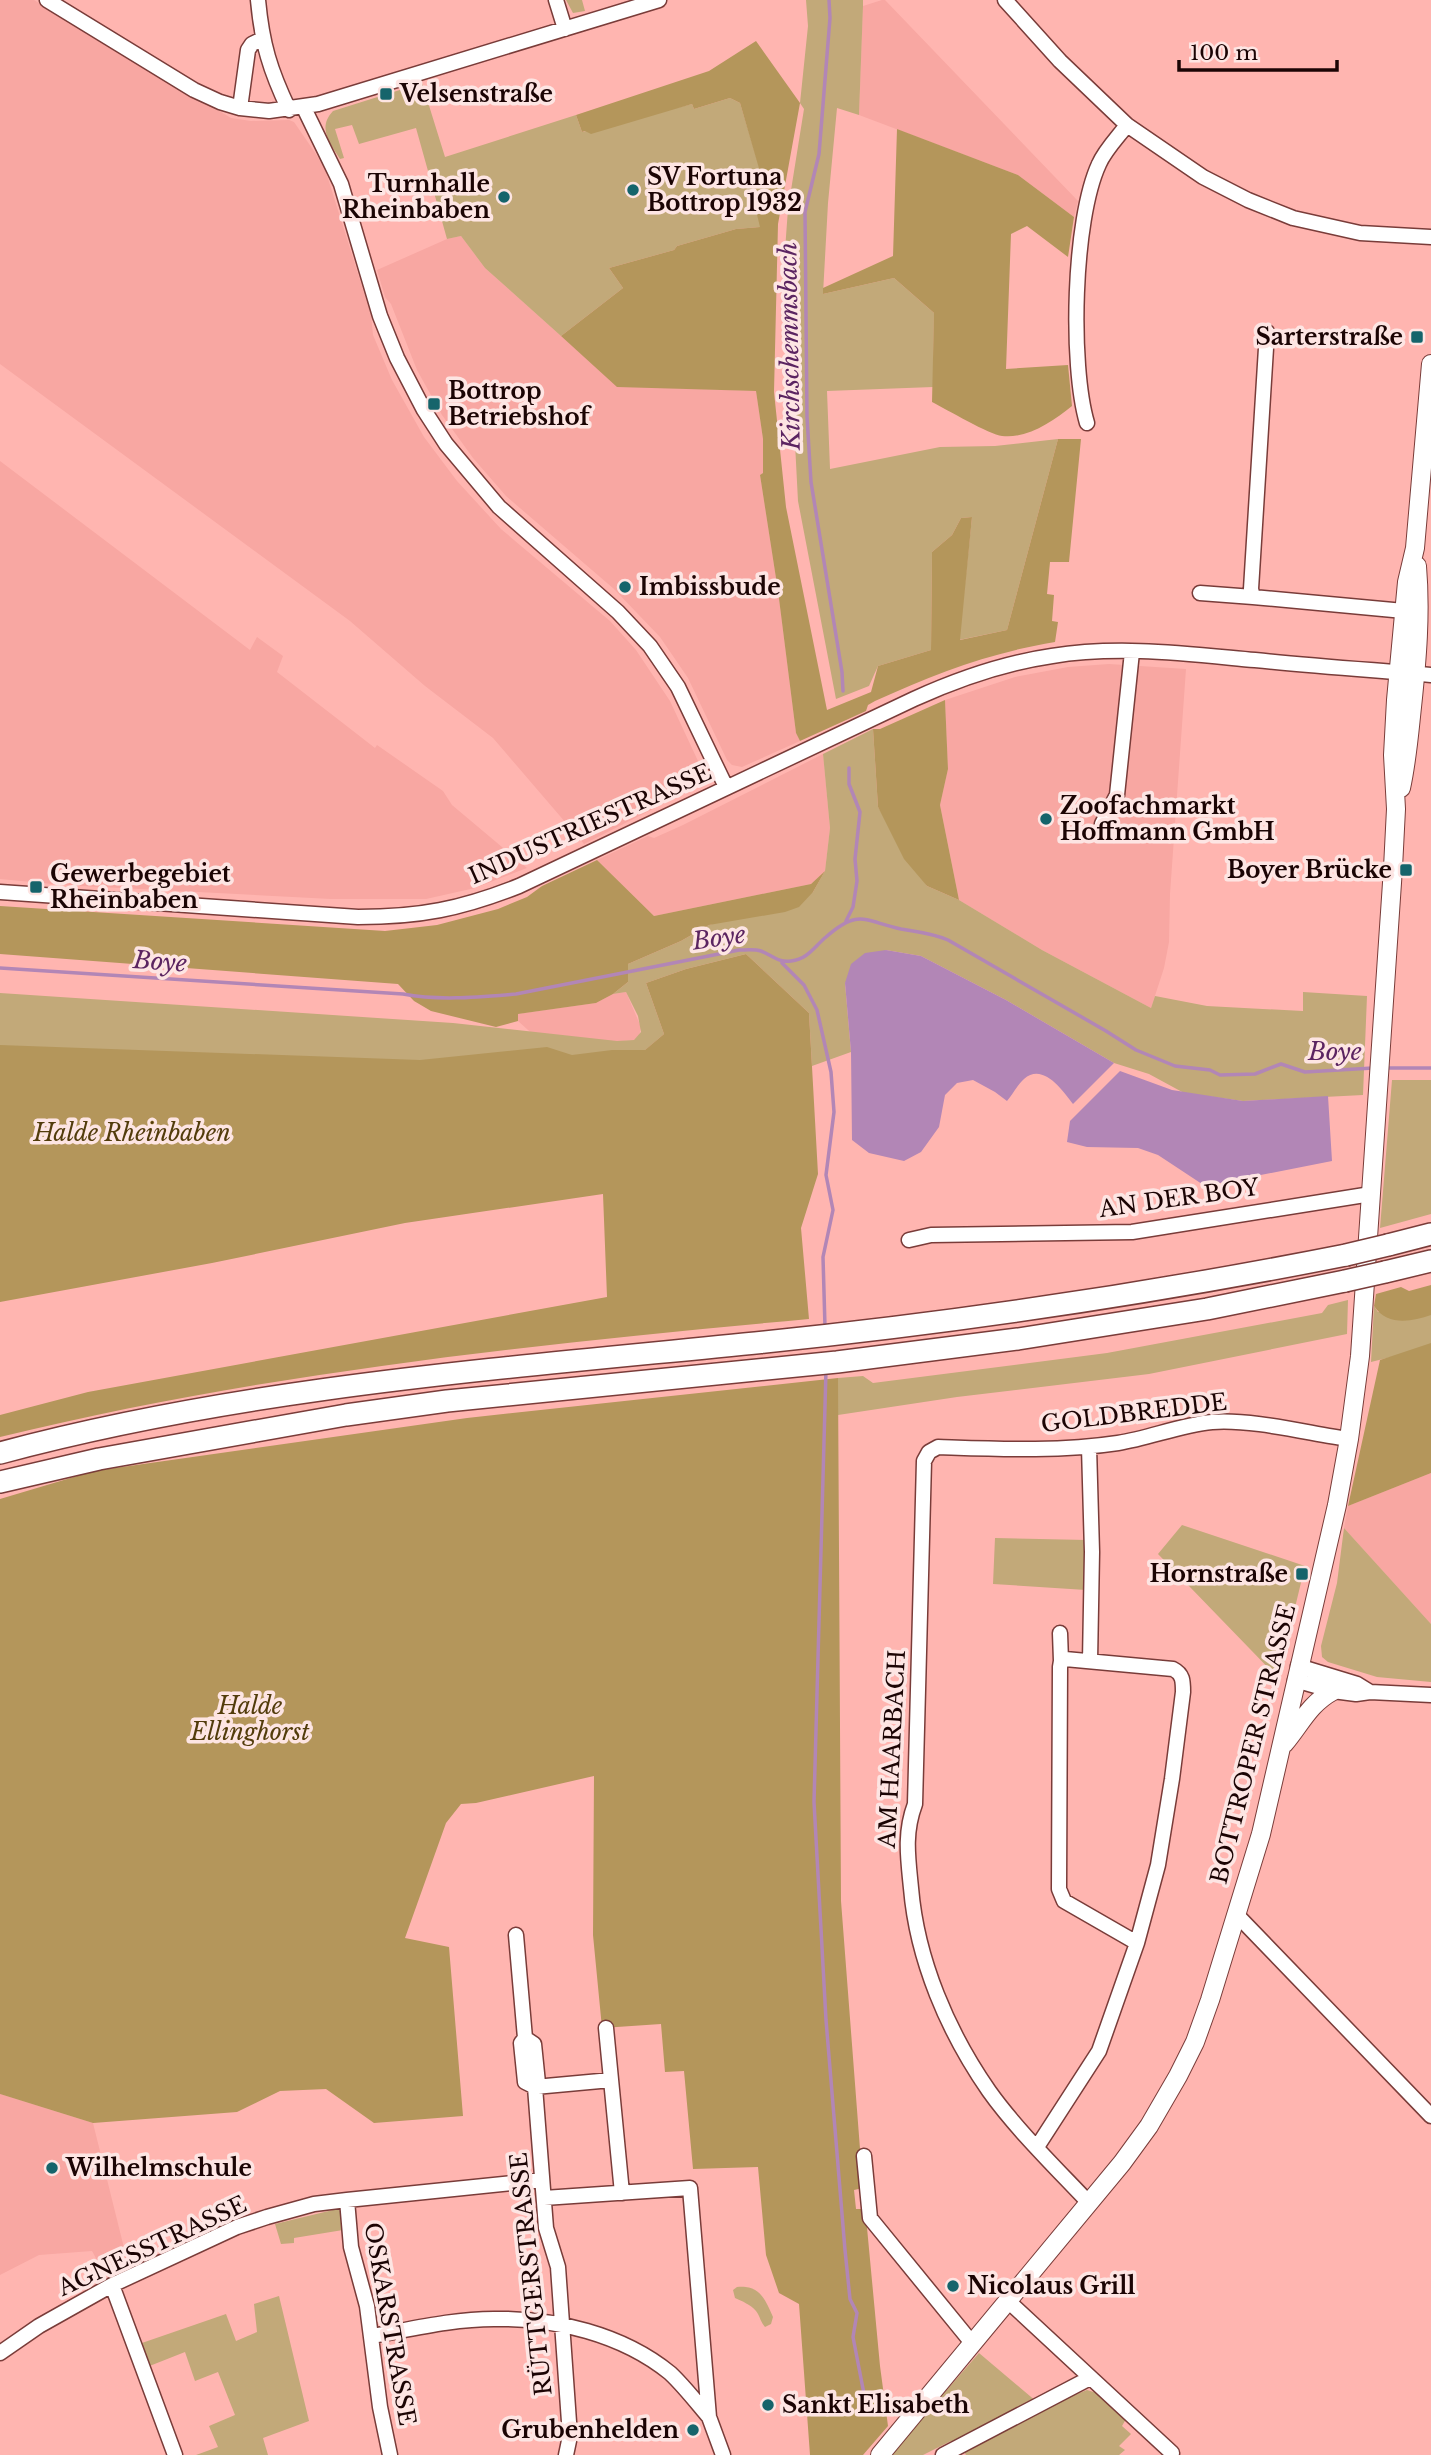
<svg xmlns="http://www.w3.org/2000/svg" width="1431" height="2455" font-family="'Libre Baskerville',serif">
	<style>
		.built { fill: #f8a7a2 }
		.green { fill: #c2a979 }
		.forest { fill: #b4965b }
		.water { fill: #b286b6 }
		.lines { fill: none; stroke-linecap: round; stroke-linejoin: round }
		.stream { stroke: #b286b6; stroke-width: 3.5 }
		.minor-casing { stroke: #793c39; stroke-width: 17 }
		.major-casing { stroke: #793c39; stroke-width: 20 }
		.highway-casing { stroke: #793c39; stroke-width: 24 }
		.minor { stroke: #fff; stroke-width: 14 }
		.major { stroke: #fff; stroke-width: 18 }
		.highway { stroke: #fff; stroke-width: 21 }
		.highway-bridge-casing { stroke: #793c39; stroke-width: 24; stroke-linecap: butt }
		.highway-bridge { stroke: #fff; stroke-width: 21 }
		.poi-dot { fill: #15646b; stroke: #fde5e3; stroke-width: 2.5 }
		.labels { text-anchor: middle; stroke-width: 7; stroke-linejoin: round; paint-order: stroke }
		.poi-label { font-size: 23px; font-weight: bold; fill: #1b0404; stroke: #fde5e3; text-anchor: start }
		.street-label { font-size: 23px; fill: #1b0404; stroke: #fde5e3 }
		.park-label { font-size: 23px; font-style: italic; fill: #523c0b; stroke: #fde5e3 }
		.water-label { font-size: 24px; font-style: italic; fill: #5b2461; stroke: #fde5e3 }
	</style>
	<rect width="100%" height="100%" fill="#ffb5b0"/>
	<path class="built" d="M0,0h34l197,118 20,3 38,-1 5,2 22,32 9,15 46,146 2,20 19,45 32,57 33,44 44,48 109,92 26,29 34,51 35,75 -1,7 -120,61 -91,-106 -68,-52 -75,-65 -350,-257z
		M882,0h3l193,201 -4,16 -56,-42 -159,-60 4,-109z
		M461,236l24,32 132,118 139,5 7,48v34l-3,2 18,116 18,142 4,8 -58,26 -10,-2 -5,-5 -39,-82 -28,-41 -46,-48 -108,-93 -33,-38 -31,-43 -25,-45 -26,-66 -6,-7 -8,-27 70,-31z
		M0,461l250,189 7,-13 26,19 -6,16 98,76 2,-3 66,46 9,14 75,63 -52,20 -49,11h-95l-268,-14 -63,-6z
		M1109,664l77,5 -16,225 -1,48 -5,26 -13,40 -109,-58 -83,-50 -19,-95 8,-36 -3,-69 70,-23 53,-10z
		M823,754l7,74 -5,43 -14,13 -157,32 -57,-56 51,-24 6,2 29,-13z
		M626,992l15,35 -2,10 -5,3 -87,7 -29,-26 -1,-7 79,-11 17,-9z
		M1431,1473v151l-87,-96 4,-22z
		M0,2094l93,29 35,141 -23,11 -13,-24 -53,4 -39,20z"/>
	<path class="green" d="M566,0h16l3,11 -12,2z
		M806,0h57v6l-4,109 -22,-7 -9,95 -5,91 71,-16 40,35 -1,74 -106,4 3,78 110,-22 55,-1 63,-7 -51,191 -48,10 13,-123 -11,1 -9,17 -20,17 -1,98 -53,16 -9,20 -33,13 -38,-198 -13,-251 3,-41 16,-100 -4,-6 8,-77z
		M422,83l23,74 131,-42 6,17 110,-28 2,5 36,-11 10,5 26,86 -6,38 -24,2 -59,17 -3,4 -65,18 14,20 -62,48 -76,-68 -24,-32 -14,3 -31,-111 -57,16 -7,-19 -17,4 9,29 -4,1c-10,-16 -23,-31 -7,-48z
		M873,729l5,78 49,79 32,14 83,50 109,58 4,-12 52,10 96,5v-19l64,4 -4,99 -120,6 -59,-8 -35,-19 -35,-11 -108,-63 -85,-44 -35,-6 -41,33 6,69 -39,14 -3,-53 -63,-59 -60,15 -40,14 18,51 -20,17 -644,241v-299l453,30 164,18 17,-1 7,-8 -3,-16 -12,-24 -13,2 15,-12v-18l53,-23 28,-16 104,-33 12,-21 5,-43 -7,-74z
		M1392,1080h39v134l-51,14z
		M1348,1300l-1,34 -198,40 -192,23 -119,18v-37l25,-2 10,7 234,-30 215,-40 6,-8z
		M1374,1306l4,6 53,-4v39l-60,15z
		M1182,1525l123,41 -27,112 -120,-124z
		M1344,1528l87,96v58l-54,-5 -49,-15 -6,-5 -1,-11 16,-63z
		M995,1538l92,2 -1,50 -93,-6z
		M337,2209l5,3 1,18 -49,8v5l-13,1 -6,-20z
		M737,2287c23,-2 28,12 36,30l-2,7 -6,3c-5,-6 -5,-11 -9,-16 -5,-6 -14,-10 -21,-13l-2,-8z
		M279,2296l30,125 -46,17 5,17h-72l22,-8 -9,-21 26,-11 -17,-43 -23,9 -10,-29 -38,15 -8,-23 87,-30 10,27 21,-9 -3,-28z
		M979,2353l58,49 -81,42 -5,-3 -28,14h-33z
		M1087,2390l13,4 26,25 -4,7 9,8 -12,12 6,4 -6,5h-153l-4,-6 77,-40z"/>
	<path class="forest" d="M756,41l44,62 -22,121 -4,168 12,115 41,203 44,-18 7,-26 53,-16 1,-98 20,-17 9,-17 11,-1 -12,123 47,-10 51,-191h23l-12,123h-19l-3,32 7,1 -2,26 6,1 -3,20c-66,11 -119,31 -180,59l-7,4 -2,6 -66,30 -4,-8 -18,-142 -18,-116 3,-2v-34l-7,-48 -139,-4 -56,-51 62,-48 -14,-20 65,-18 3,-4 59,-17 24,-2 -8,-33 13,-5 -25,-86 -10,-5 -36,11 -2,-5 -101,30 -6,-3 -3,1 -6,-17 133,-44z
		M897,129l121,46 56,42 -6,40 -41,-31 -16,8 -5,135 62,-4 4,41c-19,15 -44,33 -70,30 -12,-1 -56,-27 -70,-34l2,-89 -40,-35 -71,16v-6l70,-32z
		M945,700l3,69 -8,36 19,95 -32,-14 -23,-27 -26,-52 -5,-78h7z
		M597,860l57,56 157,-32 14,-13 -12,21 -14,15 -14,5 -76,13 -28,16 -53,23v18l-15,12 -17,9 -78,11v7l-22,6 -65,-16 -17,-10 -16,-17 -398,-30v-48l385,25 52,-6 61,-16 29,-12 15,-11z
		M746,954l63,59 9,161 -17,54 8,91c-272,25 -543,53 -809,118v-22l88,-23 519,-95 -4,-103 -198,29 -193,40 -212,39v-257l420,15 127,-13 25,8 40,-5h33l19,-16 -18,-51 40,-14z
		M1431,1285v30c-20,7 -44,11 -57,-9l2,-12 25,-7 8,4z
		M1431,1343v130l-83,33 32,-146z
		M838,1378l3,523 22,287 -9,2 2,19h6l1,7 3,1 14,149 8,60 -25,29h-53l-11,-151 -20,-11 -13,-38 -8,-88 -65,2 -9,-98 -19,1 -4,-48 -59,4 -9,-93 1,-159 -118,27 -15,1 -15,19 -41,115 44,9 14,169 -89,7 -48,-34 -46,2 -43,21 -144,11 -93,-29v-595l94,-28 373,-53z"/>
	<path class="water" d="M886,950l35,6 85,44 108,63 -41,41c-10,-13 -30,-42 -49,-25 -6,5 -12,16 -17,22l-12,-9 -22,-12 -16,3 -12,12 -6,32 -18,25 -17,9 -35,-8 -17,-13 -1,-88 -6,-69 6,-19 14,-11z
		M1120,1071l52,19 71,11 85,-5 4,65 -127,25 -47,-31 -20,-7 -51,-1 -20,-5 3,-21z"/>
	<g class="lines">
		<path class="stream" d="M829,0l1,18 -11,136 -14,58 2,205 4,65 31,190 1,19
			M846,921l7,-14 4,-26 -2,-22 5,-47 -11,-28v-16
			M782,963l22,22 13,25 14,62 3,40 -8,63 7,35 -10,47 2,70
			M0,968l403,26c37,7 76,3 113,0l223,-44c7,0 16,-1 22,1 11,4 17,12 30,10 17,-2 23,-14 35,-24 33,-29 38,-16 75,-8 17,3 31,4 47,11l158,91 30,19 39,16 35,4 10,5 35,-1 26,-10 24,8 68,-4
			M1384,1068h47
			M826,1370l-12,432 12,218 19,230 5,49 7,14 -4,24 12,62"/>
		<defs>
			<path id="minor" d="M47,0l147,90 26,12 20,6 29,3 49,-7 341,-104
				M258,0c4,44 12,70 31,110
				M556,0l9,29
				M1005,0l55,61 67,64 76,52 45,23 45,18 67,15 71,4
				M240,108l8,-58 4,-6 10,-5
				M304,108l37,76 39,132 17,42 27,52 22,34 53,63 119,105 32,34 28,41 48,100
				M1267,332l-16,257 2,8 151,14
				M1087,423c-17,-58 -14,-203 12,-259 6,-14 19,-27 28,-39
				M1200,593l53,4
				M1102,824l15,-29 15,-143
				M0,892l358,25c62,0 103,-8 161,-31l395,-187c44,-20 90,-36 138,-43 67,-11 136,-2 203,4 58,6 117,10 176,15
				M909,1240l22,-5 201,-3 239,-38
				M1089,1447l3,105 -2,109
				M1060,1633l1,28
				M1298,1666l59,18 13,8
				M1295,1680l38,11 23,3 14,-2 61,3
				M1236,1914l195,202
				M516,1935l9,103 -4,5 4,39 10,5 76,-7
				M606,2028l16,165
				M525,2038l9,6 4,39 -3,4 11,141 12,39 12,169 -4,19
				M1037,2147l62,-96 38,-108 21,-78 14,-86 11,-87c0,-11 0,-18 -10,-23l-108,-10 -4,2 -1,6 -1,222 5,12 73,42
				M864,2156l6,62 102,125
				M544,2198l146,-10 19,229 14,38
				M347,2200l4,47 16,59 13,101 10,48
				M1089,2203c-33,-35 -73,-74 -100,-112 -41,-59 -72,-131 -78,-203 -3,-30 -7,-55 4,-84l9,-343 5,-9 9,-5c60,2 121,5 180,-4 32,-5 62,-18 94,-21 41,-3 95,11 137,17
				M112,2285l63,170
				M1007,2300l165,153
				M372,2336c40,-7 81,-17 122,-17 61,-1 128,15 176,54 14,13 27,30 39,44
				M0,2353l39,-27 73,-41 125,-58 30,-10 47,-13 33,-4 195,-20
				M943,2455l147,-77"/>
			<path id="major" d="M1401,788c6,-27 8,-53 11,-81 5,-47 9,-94 5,-141
				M1284,1744c17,-20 25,-40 49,-53
				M880,2455l242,-292 27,-37 29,-50 17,-34 15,-42 51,-166 76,-329 12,-66 11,-83 33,-488 3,-59 -3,-54 3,-55 11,-118 8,-34 16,-184"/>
			<path id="highway" d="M1388,1245l43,-11
				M1385,1272l46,-11
				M0,1453c249,-67 509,-85 765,-111 195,-20 389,-49 581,-87
				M0,1482l99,-23 247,-44 101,-14 390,-39 181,-23 189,-30 138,-28"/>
		</defs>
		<use href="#minor" class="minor-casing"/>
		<use href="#major" class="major-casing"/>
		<use href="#highway" class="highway-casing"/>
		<use href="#minor" class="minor"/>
		<use href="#major" class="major"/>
		<use href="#highway" class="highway"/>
		<defs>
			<path id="highway-bridge" d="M1346,1255l42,-10
				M1345,1281l40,-9"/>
		</defs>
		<use href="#highway-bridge" class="highway-bridge-casing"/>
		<use href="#highway-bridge" class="highway-bridge"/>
	</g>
	<g class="poi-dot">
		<rect x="379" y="87" width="14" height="14" rx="3.5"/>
		<circle cx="633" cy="190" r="7"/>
		<circle cx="504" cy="197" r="7"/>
		<rect x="1410" y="330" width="14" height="14" rx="3.5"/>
		<rect x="427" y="397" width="14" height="14" rx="3.5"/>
		<circle cx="625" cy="587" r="7"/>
		<circle cx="1046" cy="819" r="7"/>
		<rect x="1399" y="863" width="14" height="14" rx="3.5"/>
		<rect x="29" y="880" width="14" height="14" rx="3.5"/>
		<rect x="1295" y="1567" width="14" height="14" rx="3.5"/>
		<circle cx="52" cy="2168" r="7"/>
		<circle cx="953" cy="2286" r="7"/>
		<circle cx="768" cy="2405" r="7"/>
		<circle cx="693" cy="2430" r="7"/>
	</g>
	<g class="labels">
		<g class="poi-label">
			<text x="400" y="102">Velsenstraße</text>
			<text x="647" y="185">SV Fortuna<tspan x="647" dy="26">Bottrop 1932</tspan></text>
			<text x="490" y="192" text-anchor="end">Turnhalle<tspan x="490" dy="26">Rheinbaben</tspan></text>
			<text x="1403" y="345" text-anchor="end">Sarterstraße</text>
			<text x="448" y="399">Bottrop<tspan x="448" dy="26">Betriebshof</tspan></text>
			<text x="639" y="595">Imbissbude</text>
			<text x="1060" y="814">Zoofachmarkt<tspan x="1060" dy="26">Hoffmann GmbH</tspan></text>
			<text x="1392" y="878" text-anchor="end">Boyer Brücke</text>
			<text x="50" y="882">Gewerbegebiet<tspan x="50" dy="26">Rheinbaben</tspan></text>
			<text x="1288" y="1582" text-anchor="end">Hornstraße</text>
			<text x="66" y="2176">Wilhelmschule</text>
			<text x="967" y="2294">Nicolaus Grill</text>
			<text x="782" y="2413">Sankt Elisabeth</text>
			<text x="679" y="2438" text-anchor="end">Grubenhelden</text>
		</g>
		<g class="street-label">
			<text transform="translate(590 824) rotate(-24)" y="8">INDUSTRIESTRASSE</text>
			<text transform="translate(1179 1198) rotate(-8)" y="8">AN DER BOY</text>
			<text transform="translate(1134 1413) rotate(-7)" y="8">GOLDBREDDE</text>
			<text transform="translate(1253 1744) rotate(-76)" y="8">BOTTROPER STRASSE</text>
			<text transform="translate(892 1749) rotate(-87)" y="8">AM HAARBACH</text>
			<text transform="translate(152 2246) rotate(-25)" y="8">AGNESSTRASSE</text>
			<text transform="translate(531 2274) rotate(-96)" y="8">RÜTTGERSTRASSE</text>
			<text transform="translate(390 2324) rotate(80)" y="8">OSKARSTRASSE</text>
		</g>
		<g class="park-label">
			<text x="132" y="1141">Halde Rheinbaben</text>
			<text x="250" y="1714">Halde<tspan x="250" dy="26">Ellinghorst</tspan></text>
		</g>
		<g class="water-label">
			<text transform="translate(790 346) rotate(-91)" y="8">Kirchschemmsbach</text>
			<text transform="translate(719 938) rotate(-8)" y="8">Boye</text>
			<text transform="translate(160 962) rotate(4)" y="8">Boye</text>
			<text x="1335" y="1060">Boye</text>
		</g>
	</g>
	<path d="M1179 60v10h158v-10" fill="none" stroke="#1b0404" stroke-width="3.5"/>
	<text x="1190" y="60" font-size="21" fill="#1b0404" stroke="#fde5e3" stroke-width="5" paint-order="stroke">100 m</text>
</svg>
